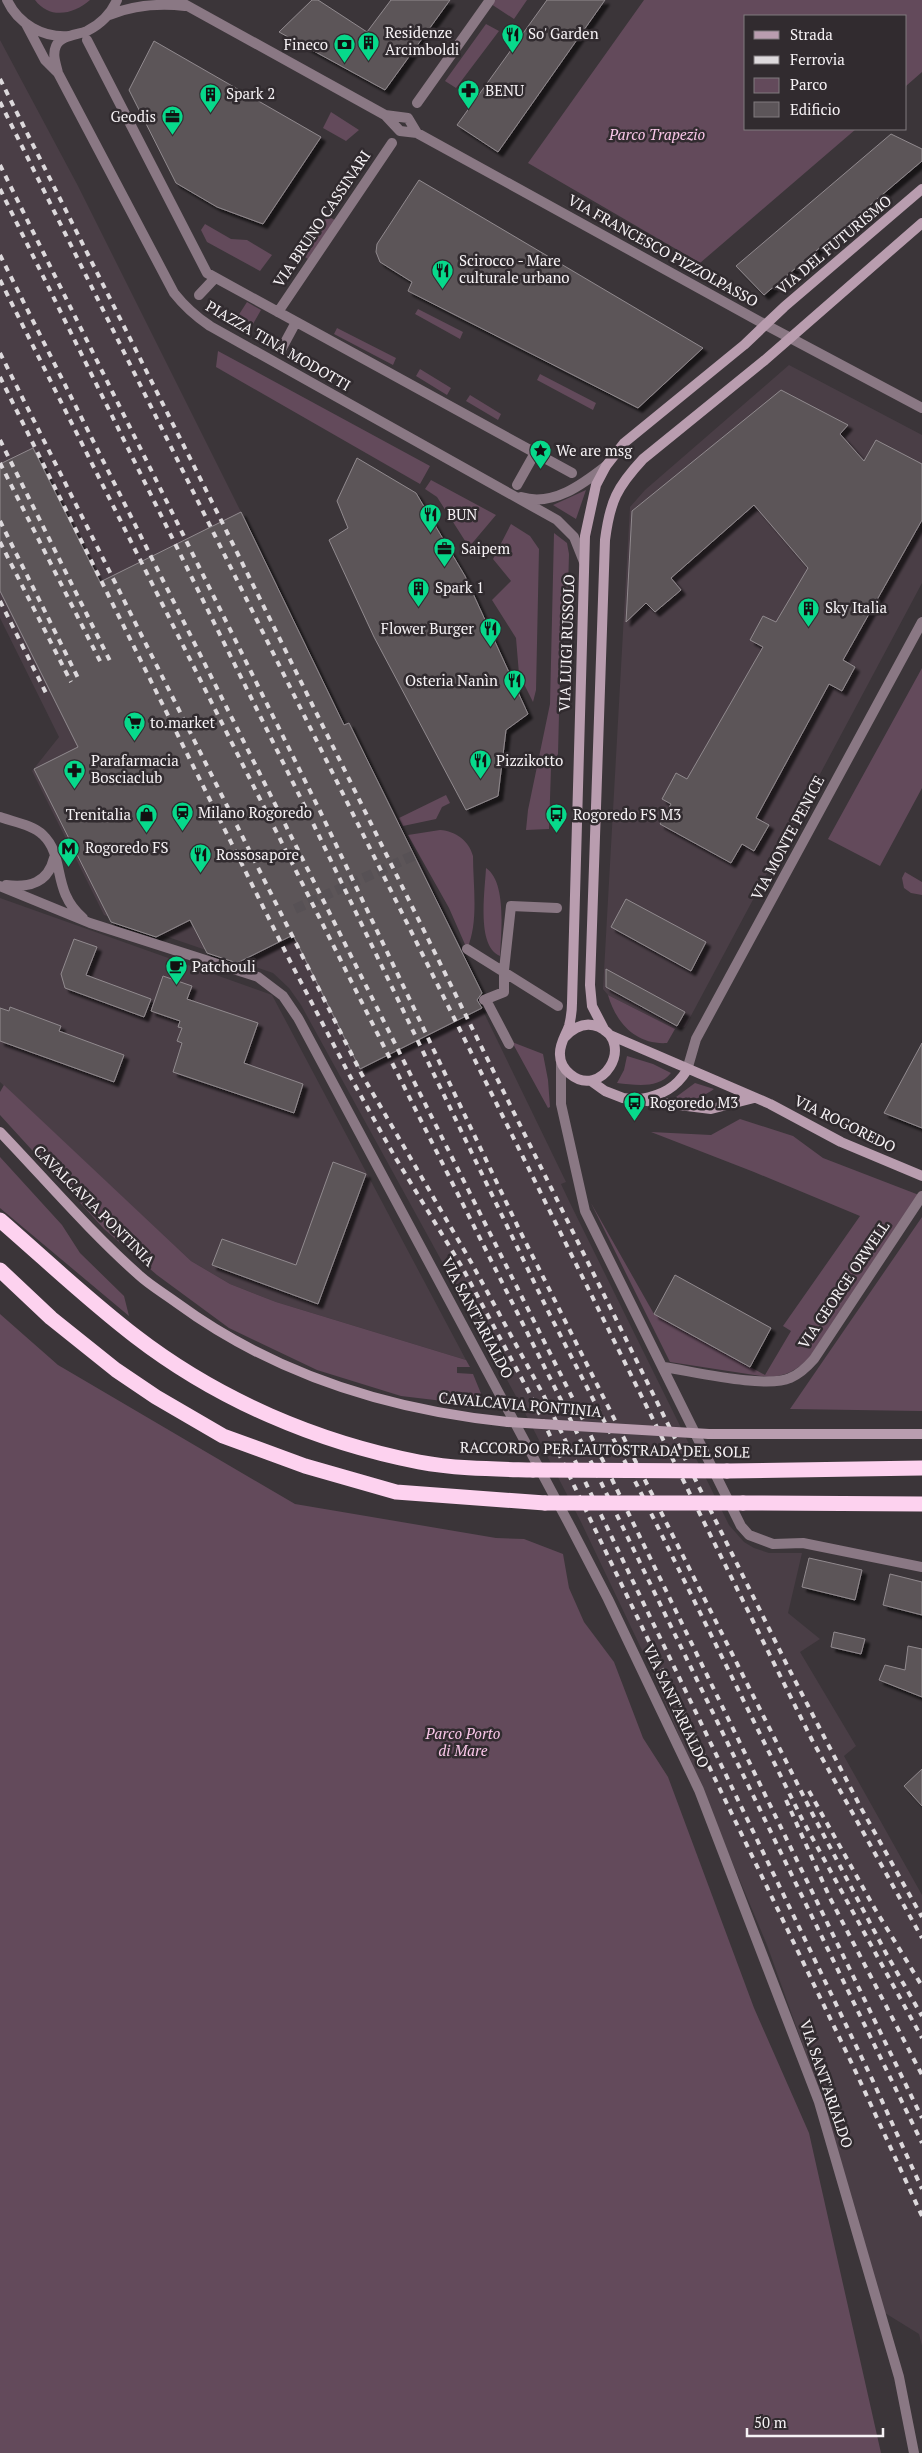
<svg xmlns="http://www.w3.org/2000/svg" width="922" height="2453" font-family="'PT Serif',serif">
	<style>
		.built { fill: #4a3e46 }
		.green { fill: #634a5b }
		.building { fill: #5c5559; stroke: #918a8e; filter: url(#shadow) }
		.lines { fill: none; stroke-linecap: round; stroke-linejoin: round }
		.street-tunnel { stroke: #575155; stroke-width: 10; stroke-dasharray: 10 5; stroke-linecap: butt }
		.street { stroke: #8a7884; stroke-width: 10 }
		.secondary { stroke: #b99daf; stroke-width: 10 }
		.highway { stroke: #fdd2ef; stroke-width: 15 }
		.rail { stroke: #ddd9dc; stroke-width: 4; stroke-dasharray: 6 6; stroke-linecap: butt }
		.secondary-bridge { stroke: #b99daf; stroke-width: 10 }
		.highway-bridge { stroke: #fdd2ef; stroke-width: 15 }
		.labels { text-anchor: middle; stroke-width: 5; stroke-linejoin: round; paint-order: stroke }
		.poi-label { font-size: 15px; fill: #f6f2f5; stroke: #312b2f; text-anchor: start }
		.park-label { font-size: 15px; font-style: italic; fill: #fac7e9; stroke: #312b2f }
		.street-label { font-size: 15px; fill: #f6f2f5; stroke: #312b2f }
	</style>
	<defs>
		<filter id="shadow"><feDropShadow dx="4.5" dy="4.5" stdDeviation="1" flood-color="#0009"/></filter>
	</defs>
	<rect width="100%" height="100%" fill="#3b3539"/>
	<path class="built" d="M0,40l78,146 163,326 325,670 -5,2 8,17 160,324 15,17 10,6 15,5h33l-14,60 32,26 -20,13 56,94 -12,10 78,139v451l-3,-12 -34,-21 -73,-242 -45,-126 -117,-278 -69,-145 -58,-113 -222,-404 -12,-17 -16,-15 -169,-58 -72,-144 27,-34 -59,-119z
		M789,365l133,70v148l-237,444 -10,2 -67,-34 -5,-6 27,-482 15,-17z
		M0,898l272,97 194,365 -190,-58 -46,-18 -39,-23 -191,-179z"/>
	<path class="green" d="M35,0h55c-16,14 -40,20 -55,0z
		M494,0h33l-13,19 -23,-15z
		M644,0h278v72l-16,14v-70h-160v113h110l-156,134 -172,-100z
		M486,24l13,7 -43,57 -11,-7z
		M331,112l28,18 -13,11 -23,-13z
		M327,216l8,4 -27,39 -8,-5z
		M205,224l26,15 16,1 25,15 -12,16 -53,-29 -6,-12z
		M247,302l14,8 -8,14 -15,-8z
		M418,309l45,23 -3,7 -45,-25z
		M337,328l59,30 -3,7 -59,-31z
		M218,351l212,115 -10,18 -204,-117z
		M420,369l31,19 -4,7 -31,-19z
		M540,374l56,29 -3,7 -56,-30z
		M470,395l31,19 -3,6 -32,-19z
		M431,480l65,35 -27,32 -32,-50 -12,-8z
		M586,490l-10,29 -23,-14z
		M511,524l19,12 9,13 -3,141 -3,12 -14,-28 -3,-36 -24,-38 19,-19 -18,-22z
		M554,533l13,10 2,11 -2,72 -6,9 -3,119 -7,14 -2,61 -23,1 2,-20 22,-106z
		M922,668v120l-42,78 -52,-27z
		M446,795l4,8 -8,4 -6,12 -33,7 -4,-8z
		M440,830c16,1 29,11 33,26 0,30 6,66 -6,93l-18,-41 -41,-73z
		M486,868c21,14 15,65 14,88 -24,-9 -15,-66 -14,-88z
		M905,872l17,10v13l-11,-2 -7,-5 -2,-10z
		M608,995l67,34 -8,14c-31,2 -51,-20 -59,-48z
		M512,1042l31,12 5,26 2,27 -2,1z
		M627,1056l26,8 18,9c-13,16 -35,12 -54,10l7,-13z
		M695,1083l19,6c-10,7 -26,16 -38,8z
		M4,1085l187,176 39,23 46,18 190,58 4,7h-13v6l16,1 9,22 -14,8 -67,-8 -84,-26 -88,-42 -72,-53 -53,-46 -104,-114v-23z
		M740,1119l53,17 30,22 96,37 -109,162c-13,13 -23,19 -42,20l-98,-15 -79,-159 63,111 111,61 26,-44 -8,-5 77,-110 -106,-44 -103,-40 60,3z
		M0,1157l62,68 18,28 44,43 5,20 -129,-108z
		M922,1217v194l-132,-2z
		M0,1314l58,51 237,139 201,34 28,1 39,15 6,34 15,34 30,40 29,76 25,39 86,231 55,125 72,320h-881z"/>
	<path class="building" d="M312,0h6l49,32 24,-32h59l-65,90 -106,-58z
		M547,0h58l-107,152 -41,-27z
		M154,41l167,96 -58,87 -46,-17 -41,-24 -47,-93z
		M891,134l31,15v12l-158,134 -28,-29z
		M419,180l284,168 -65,60 -230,-117 4,-9 -32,-20 -4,-10 1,-8z
		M781,390l67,35 -8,9 24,27 12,-21 46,24v56l-79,140 12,7 -13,24 -13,-7 -73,134 13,7 -15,26 -12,-7 -11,19 -71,-39 11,-20 -9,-5 14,-26 11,6 76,-132 -13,-7 13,-24 13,6 32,-54 -54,-63 -83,73 10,12 -26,22 -9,-9 -20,19 6,-111z
		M33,448l67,134 141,-70 103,213 5,-2 133,270 -5,7 5,8 -122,61 -67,-134 -56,28 -30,-10 -17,-33 -34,17 -45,-15 -77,-153 44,-22 -78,-156v-127z
		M357,458l59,35 49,83 63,138 -22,16 -8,66 -32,14 -92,-173 -45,-97 19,-12 -11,-27z
		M626,899l80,43 -15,29 -80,-44z
		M74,939l23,8 -11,28 65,24 -7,18 -79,-29 -4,-14z
		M606,969l79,43 -8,14 -71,-39z
		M163,976l29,10 -5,13 71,24 -14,40 59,21 -9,29 -121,-41 9,-29 -5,-2 5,-13 -4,-1 2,-6 -29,-10z
		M10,1007l51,19 -2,5 65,24 -10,27 -114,-41v-33l9,3z
		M922,1043v85l-38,-15z
		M333,1162l33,12 -48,130 -106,-39 10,-26 74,26z
		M675,1275l96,53 -21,39 -96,-53z
		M809,1558l53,12 -7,30 -53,-13z
		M890,1574l32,8v33l-39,-10z
		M834,1632l31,7 -4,15 -30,-7z
		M908,1646l14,3v48l-43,-17 6,-15 20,5z
		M922,1769v37l-18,-20z"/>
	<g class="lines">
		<path class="street-tunnel" d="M295,909l122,-55"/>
		<path class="street" d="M7,0c11,24 36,38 62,36
			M117,0c-6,14 -16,24 -30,31 -9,4 -26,4 -31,15 -4,9 0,18 2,27l116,220c11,14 21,23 36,33l347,194 17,17 10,25
			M177,0l208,115 23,3 9,15
			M109,15c25,-10 49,-12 76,-9
			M26,24l19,36 12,12
			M87,40l120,233 365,200
			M417,103l73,-103
			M385,115l15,16 17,2 349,192 156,83
			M199,295l16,-17
			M278,312l114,-169
			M282,348l14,-26
			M517,485l18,-32
			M521,497c32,10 62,-13 85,-31
			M0,817c14,5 33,8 43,18 23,22 8,56 40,83
			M6,885c23,3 42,-2 48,-27
			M0,886l90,37 168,54 25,19 15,22 270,504 40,77 91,191 120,312 80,275 15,76
			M467,949l91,57
			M484,1000l20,-8v-22l7,-64 46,2
			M486,1000l23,44
			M561,1063v41l24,107 156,315 8,9 24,9 30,-1 119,24
			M687,1070l9,-31 226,-417
			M663,1367c29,4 103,22 127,11 10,-4 17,-11 24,-19l108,-163"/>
		<path class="secondary" d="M605,1031l-13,-25 -2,-21 15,-445c5,-39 12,-53 38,-81l122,-99 157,-137
			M610,1035l160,69 71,38 81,34
			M565,1037c9,-10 20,-16 34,-10 37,17 2,73 -29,47 -6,-5 -10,-12 -10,-19 -1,-11 6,-20 9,-29 2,-8 3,-15 3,-23l13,-467 11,-51 10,-19 18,-23 120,-98 40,-38 138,-118
			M591,1081l14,10 18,7 88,11 43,-11
			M641,1099c21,-4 35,-11 46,-29
			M0,1132c46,48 90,100 140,144 11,10 25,18 37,27 97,71 212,107 331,119
			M709,1434h213"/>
		<path class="highway" d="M0,1220c45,39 88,80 135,116 83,64 182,106 284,126 37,7 76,7 114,8
			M0,1270l51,48 65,52 40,27 67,39 82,30 91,26 149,11
			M727,1471l195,-3
			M743,1503l179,1"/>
		<path class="rail" d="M0,79l220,439 568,1149 73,141 61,109
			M0,102l812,1638 110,198
			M0,165l320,646 198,416 294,586 75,142 35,61
			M0,189l309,626 239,496 93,182 161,326 120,219
			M0,255l573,1144 349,719
			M0,280l560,1118 362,745
			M0,353l361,720 110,189 73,134 328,683 50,110
			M0,377l290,584 61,117 44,79 67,110 69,129 323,672 68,148
			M0,440l110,221
			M0,463l102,202
			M0,521l78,157
			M0,542l71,140
			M0,601l46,92
			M809,1791l66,118 47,77
			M786,1800l44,98 92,177"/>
		<path class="secondary-bridge" d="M508,1422l201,12"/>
		<path class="highway-bridge" d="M533,1470l194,1
			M545,1503h198"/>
	</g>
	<defs>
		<symbol id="restaurant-pin" viewBox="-11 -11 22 30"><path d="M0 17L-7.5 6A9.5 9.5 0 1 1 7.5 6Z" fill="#07d98b" stroke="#312b2f"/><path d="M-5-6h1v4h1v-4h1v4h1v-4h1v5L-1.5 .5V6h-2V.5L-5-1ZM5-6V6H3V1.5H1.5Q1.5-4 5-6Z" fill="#111"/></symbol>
		<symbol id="building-pin" viewBox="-11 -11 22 30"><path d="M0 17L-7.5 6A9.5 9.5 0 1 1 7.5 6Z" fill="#07d98b" stroke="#312b2f"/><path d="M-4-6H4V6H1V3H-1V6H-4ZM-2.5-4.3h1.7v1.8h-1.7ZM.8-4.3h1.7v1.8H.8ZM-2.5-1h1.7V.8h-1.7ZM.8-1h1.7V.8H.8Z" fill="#111"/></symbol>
		<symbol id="bank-pin" viewBox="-11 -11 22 30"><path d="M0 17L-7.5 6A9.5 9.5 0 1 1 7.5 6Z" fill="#07d98b" stroke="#312b2f"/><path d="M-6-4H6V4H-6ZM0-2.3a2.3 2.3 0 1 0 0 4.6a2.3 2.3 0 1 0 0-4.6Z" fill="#111"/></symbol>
		<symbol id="pharmacy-pin" viewBox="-11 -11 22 30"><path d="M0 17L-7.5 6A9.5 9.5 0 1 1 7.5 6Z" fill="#07d98b" stroke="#312b2f"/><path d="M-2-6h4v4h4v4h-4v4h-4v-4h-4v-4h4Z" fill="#111"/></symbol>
		<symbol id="office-pin" viewBox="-11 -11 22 30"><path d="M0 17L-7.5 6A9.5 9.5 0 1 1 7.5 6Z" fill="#07d98b" stroke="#312b2f"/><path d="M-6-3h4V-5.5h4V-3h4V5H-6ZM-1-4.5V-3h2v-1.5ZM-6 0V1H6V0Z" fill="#111"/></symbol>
		<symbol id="sight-pin" viewBox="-11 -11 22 30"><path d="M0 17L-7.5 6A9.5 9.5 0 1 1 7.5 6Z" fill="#07d98b" stroke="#312b2f"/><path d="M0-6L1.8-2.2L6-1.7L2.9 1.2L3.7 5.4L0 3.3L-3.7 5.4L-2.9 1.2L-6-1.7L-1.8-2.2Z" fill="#111"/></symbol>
		<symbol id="supermarket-pin" viewBox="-11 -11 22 30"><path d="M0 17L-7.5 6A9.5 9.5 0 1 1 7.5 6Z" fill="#07d98b" stroke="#312b2f"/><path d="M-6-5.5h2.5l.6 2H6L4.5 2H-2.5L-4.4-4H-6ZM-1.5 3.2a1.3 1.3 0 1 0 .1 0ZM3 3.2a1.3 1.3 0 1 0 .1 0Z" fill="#111"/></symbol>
		<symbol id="station-pin" viewBox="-11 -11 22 30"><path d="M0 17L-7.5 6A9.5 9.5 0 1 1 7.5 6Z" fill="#07d98b" stroke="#312b2f"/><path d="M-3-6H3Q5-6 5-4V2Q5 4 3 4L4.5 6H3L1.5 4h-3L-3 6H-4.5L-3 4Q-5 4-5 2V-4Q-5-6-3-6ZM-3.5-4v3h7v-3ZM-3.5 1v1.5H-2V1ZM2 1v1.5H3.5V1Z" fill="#111"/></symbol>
		<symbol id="shop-pin" viewBox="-11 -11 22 30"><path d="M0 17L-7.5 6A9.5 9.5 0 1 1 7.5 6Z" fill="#07d98b" stroke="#312b2f"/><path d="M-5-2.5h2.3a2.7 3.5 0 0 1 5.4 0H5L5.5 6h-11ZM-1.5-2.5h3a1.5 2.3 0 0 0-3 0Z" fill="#111"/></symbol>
		<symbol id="bus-pin" viewBox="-11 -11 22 30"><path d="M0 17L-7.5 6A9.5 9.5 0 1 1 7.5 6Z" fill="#07d98b" stroke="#312b2f"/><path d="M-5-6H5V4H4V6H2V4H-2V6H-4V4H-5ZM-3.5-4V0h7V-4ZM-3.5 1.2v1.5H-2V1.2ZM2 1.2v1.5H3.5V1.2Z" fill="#111"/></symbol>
		<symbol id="metro-pin" viewBox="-11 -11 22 30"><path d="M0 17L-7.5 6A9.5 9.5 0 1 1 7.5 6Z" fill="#07d98b" stroke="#312b2f"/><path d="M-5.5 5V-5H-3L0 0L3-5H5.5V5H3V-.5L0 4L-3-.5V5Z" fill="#111"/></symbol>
		<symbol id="cafe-pin" viewBox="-11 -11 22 30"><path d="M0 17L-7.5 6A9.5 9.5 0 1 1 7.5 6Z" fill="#07d98b" stroke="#312b2f"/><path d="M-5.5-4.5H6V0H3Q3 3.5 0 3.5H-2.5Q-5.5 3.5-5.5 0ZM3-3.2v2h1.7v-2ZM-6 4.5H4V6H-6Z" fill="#111"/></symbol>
	</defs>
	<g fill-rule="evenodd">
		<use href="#restaurant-pin" x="500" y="22" width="25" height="34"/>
		<use href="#building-pin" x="356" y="30" width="25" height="34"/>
		<use href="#bank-pin" x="332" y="32" width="25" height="34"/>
		<use href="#pharmacy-pin" x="456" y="78" width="25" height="34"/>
		<use href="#building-pin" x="198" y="82" width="25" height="34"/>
		<use href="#office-pin" x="160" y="104" width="25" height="34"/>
		<use href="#restaurant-pin" x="430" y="258" width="25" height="34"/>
		<use href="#sight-pin" x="528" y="438" width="25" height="34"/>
		<use href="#restaurant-pin" x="418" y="502" width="25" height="34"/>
		<use href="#office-pin" x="432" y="536" width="25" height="34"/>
		<use href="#building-pin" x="406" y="576" width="25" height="34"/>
		<use href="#building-pin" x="796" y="596" width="25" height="34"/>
		<use href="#restaurant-pin" x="478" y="616" width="25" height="34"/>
		<use href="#restaurant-pin" x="502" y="668" width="25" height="34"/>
		<use href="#supermarket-pin" x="122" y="710" width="25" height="34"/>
		<use href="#restaurant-pin" x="468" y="748" width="25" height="34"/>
		<use href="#pharmacy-pin" x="62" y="758" width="25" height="34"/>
		<use href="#station-pin" x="170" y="800" width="25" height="34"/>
		<use href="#shop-pin" x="134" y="802" width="25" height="34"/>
		<use href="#bus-pin" x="544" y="802" width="25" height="34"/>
		<use href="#metro-pin" x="56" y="836" width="25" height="34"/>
		<use href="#restaurant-pin" x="188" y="842" width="25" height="34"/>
		<use href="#cafe-pin" x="164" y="954" width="25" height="34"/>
		<use href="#bus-pin" x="622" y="1090" width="25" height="34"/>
	</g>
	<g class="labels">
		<g class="poi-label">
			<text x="385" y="38">Residenze<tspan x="385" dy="17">Arcimboldi</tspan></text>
			<text x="528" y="39">So' Garden</text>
			<text x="328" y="50" text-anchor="end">Fineco</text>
			<text x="485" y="96">BENU</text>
			<text x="226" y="99">Spark 2</text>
			<text x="156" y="122" text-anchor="end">Geodis</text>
			<text x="459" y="266">Scirocco - Mare<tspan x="459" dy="17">culturale urbano</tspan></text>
			<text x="556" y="456">We are msg</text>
			<text x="447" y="520">BUN</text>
			<text x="461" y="554">Saipem</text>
			<text x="435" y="593">Spark 1</text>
			<text x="825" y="613">Sky Italia</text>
			<text x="474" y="634" text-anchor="end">Flower Burger</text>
			<text x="498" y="686" text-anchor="end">Osteria Nanìn</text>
			<text x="150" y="728">to.market</text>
			<text x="91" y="766">Parafarmacia<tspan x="91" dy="17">Bosciaclub</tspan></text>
			<text x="496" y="766">Pizzikotto</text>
			<text x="198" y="818">Milano Rogoredo</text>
			<text x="131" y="820" text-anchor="end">Trenitalia</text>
			<text x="573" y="820">Rogoredo FS M3</text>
			<text x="85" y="853">Rogoredo FS</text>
			<text x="216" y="860">Rossosapore</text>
			<text x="192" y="972">Patchouli</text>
			<text x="650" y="1108">Rogoredo M3</text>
		</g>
		<g class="park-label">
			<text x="657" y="140">Parco Trapezio</text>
			<text x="463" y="1739">Parco Porto<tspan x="463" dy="17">di Mare</tspan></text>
		</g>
		<g class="street-label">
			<text transform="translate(322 219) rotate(-56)" y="5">VIA BRUNO CASSINARI</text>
			<text transform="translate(834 245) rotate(-40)" y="5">VIA DEL FUTURISMO</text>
			<text transform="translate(663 251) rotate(29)" y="5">VIA FRANCESCO PIZZOLPASSO</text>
			<text transform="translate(278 346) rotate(30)" y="5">PIAZZA TINA MODOTTI</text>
			<text transform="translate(567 643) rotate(-88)" y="5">VIA LUIGI RUSSOLO</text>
			<text transform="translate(788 838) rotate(-62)" y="5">VIA MONTE PENICE</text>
			<text transform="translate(845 1124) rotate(26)" y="5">VIA ROGOREDO</text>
			<text transform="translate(94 1206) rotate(45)" y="5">CAVALCAVIA PONTINIA</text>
			<text transform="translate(844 1285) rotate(-56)" y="5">VIA GEORGE ORWELL</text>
			<text transform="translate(477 1318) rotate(62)" y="5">VIA SANT'ARIALDO</text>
			<text transform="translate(520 1405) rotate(5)" y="5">CAVALCAVIA PONTINIA</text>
			<text transform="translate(605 1450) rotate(1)" y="5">RACCORDO PER L'AUTOSTRADA DEL SOLE</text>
			<text transform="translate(676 1706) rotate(65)" y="5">VIA SANT'ARIALDO</text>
			<text transform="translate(826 2084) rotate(71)" y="5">VIA SANT'ARIALDO</text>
		</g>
	</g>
	<rect x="744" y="15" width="162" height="115" fill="#312b2f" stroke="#807b7e"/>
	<rect x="754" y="31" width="25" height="8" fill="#b99daf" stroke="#807b7e"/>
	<text x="790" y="40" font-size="15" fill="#f6f2f5">Strada</text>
	<rect x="754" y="56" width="25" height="8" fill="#ddd9dc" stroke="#807b7e"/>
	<text x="790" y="65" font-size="15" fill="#f6f2f5">Ferrovia</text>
	<rect x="754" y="78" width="25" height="15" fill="#634a5b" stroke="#807b7e"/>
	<text x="790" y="90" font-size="15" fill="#f6f2f5">Parco</text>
	<rect x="754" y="102" width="25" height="15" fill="#5c5559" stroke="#807b7e"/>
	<text x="790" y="115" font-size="15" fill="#f6f2f5">Edificio</text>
	<path d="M747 2428v8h136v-8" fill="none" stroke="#f6f2f5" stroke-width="2.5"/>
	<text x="754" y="2428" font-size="15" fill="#f6f2f5" stroke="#312b2f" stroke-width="4" paint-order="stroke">50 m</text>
</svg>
